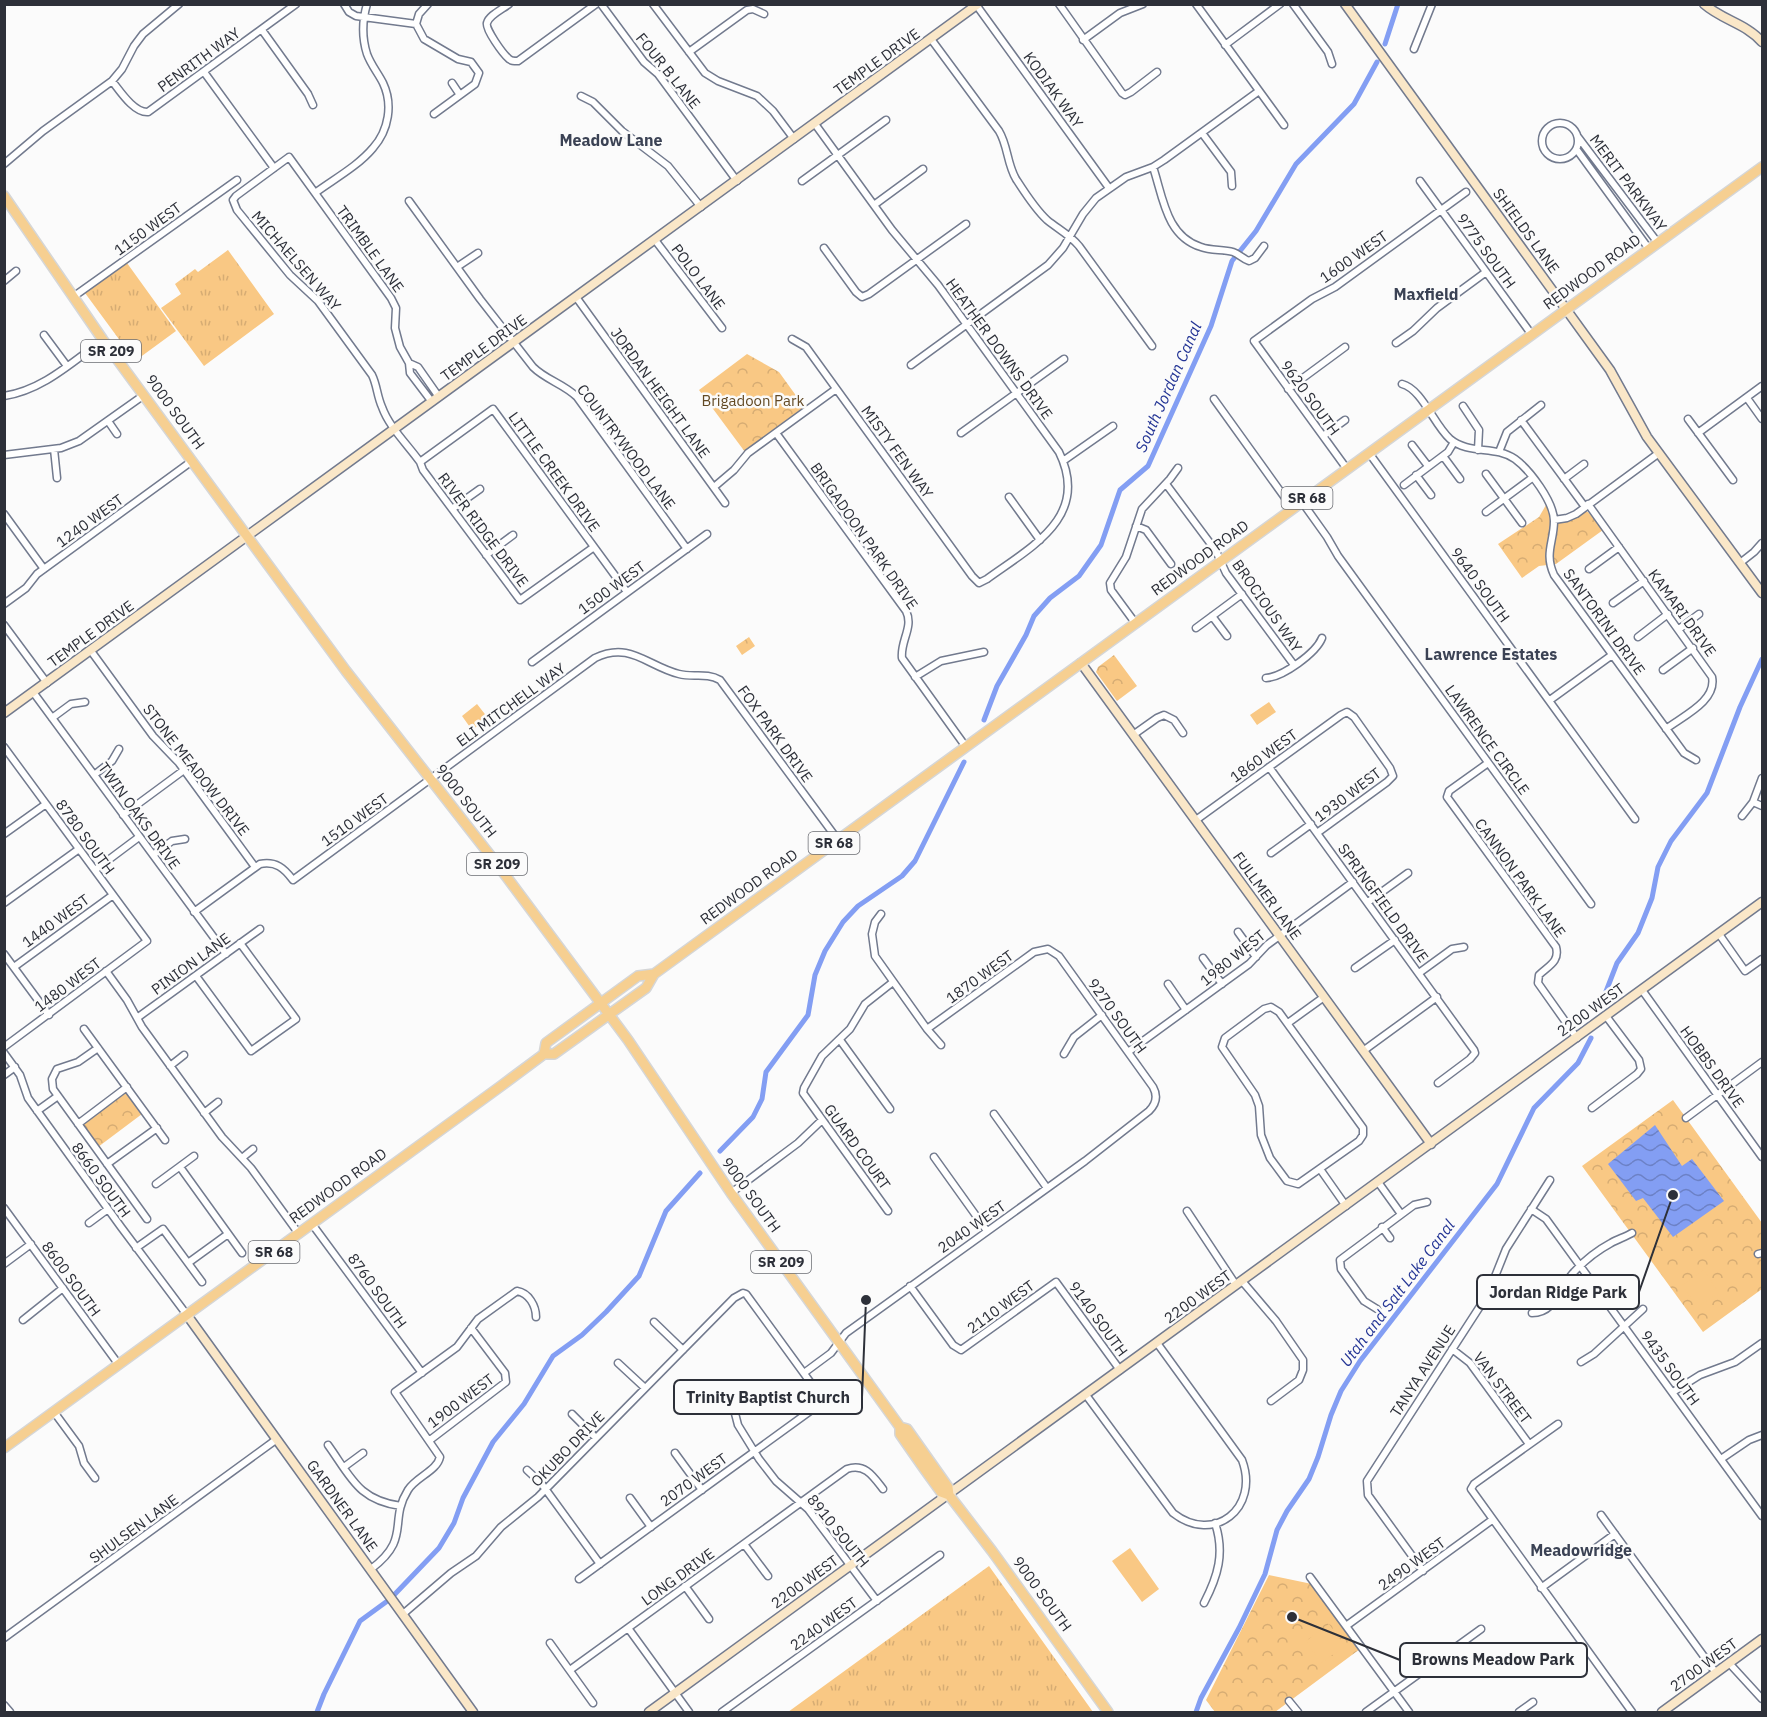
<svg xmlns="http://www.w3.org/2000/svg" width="1767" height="1717" font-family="'IBM Plex Sans',sans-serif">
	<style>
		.grass { fill: url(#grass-tufts) }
		.forest { fill: url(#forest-crowns) }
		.pitch { fill: #f9c884 }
		.water { fill: url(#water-waves) }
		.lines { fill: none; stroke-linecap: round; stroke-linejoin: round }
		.canal { stroke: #839ef3; stroke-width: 5 }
		.street-casing { stroke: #727a8e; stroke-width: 9 }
		.secondary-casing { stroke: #727a8e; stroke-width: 11 }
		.primary-casing { stroke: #d5d6d7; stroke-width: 12 }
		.street { stroke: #fff; stroke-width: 6 }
		.secondary { stroke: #fae7c8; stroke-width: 8 }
		.primary { stroke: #f6cf91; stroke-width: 9 }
		.labels { text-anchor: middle; stroke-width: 5; stroke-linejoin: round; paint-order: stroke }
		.shield { fill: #fbfbfb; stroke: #6b6d73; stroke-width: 1.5 }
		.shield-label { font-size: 14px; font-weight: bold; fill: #2d3039 }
		.street-label { font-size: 15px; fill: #2d3039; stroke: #fbfbfb }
		.park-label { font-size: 15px; fill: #634a25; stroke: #fbfbfb }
		.neighbourhood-label { font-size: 16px; font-weight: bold; fill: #3b4254; stroke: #fbfbfb }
		.water-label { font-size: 16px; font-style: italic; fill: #243595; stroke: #fbfbfb }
		.leader { fill: none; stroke: #2d3039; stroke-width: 2 }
		.callout-dot { fill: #2d3039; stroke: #fbfbfb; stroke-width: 2 }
		.callout { fill: #fbfbfb; stroke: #2d3039; stroke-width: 2 }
		.callout-label { font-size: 16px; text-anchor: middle; font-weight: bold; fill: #2d3039 }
	</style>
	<defs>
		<pattern id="grass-tufts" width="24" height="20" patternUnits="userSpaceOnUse" patternTransform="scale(1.5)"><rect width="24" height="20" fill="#f9c884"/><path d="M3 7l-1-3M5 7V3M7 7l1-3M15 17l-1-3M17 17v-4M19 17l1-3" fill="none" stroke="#d6ac73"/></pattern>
		<pattern id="forest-crowns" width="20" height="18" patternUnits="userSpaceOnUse" patternTransform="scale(1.5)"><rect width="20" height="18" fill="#f9c884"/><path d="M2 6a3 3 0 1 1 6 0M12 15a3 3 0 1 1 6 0" fill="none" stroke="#d6ac73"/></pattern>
		<pattern id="water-waves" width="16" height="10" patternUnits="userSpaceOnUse" patternTransform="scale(1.5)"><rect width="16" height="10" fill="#839ef3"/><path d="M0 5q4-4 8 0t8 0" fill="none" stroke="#6c81c6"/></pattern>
	</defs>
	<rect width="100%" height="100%" fill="#fbfbfb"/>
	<path class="grass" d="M228,250l46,64 -70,52 -43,-58 20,-14 -6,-10 20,-15 3,3z
		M127,263l49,68 -41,30 -50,-68z
		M989,1566l104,146h-305z"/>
	<path class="forest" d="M747,354l32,18 26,36 -60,44 -46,-62z
		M1546,505l14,18 10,-2 15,-9h3l15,18 -47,34 -17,2 -17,12 -24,-34 41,-27z
		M749,637l6,9 -13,9 -6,-9z
		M1114,655l23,31 -20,15 -21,-29 2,-5z
		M126,1093l16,21 -44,33 -16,-22z
		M1673,1100l89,123v66l-59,43 -121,-166z
		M1269,1575l43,9 48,65 -85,63h-60l-9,-12z"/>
	<path class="pitch" d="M1269,702l7,10 -19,13 -7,-10z
		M477,704l11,14 -16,12 -10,-14z
		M1704,1270l15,23 -22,14 -15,-22z
		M1130,1548l29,41 -17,13 -30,-41z
		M1329,1624l16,22 -24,17 -15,-22z"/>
	<path class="water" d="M1655,1125l27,41 10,-7 32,42 -51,36 -30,-39 -7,3 -28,-37z"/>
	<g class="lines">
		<path class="canal" d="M1385,44l13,-40
			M984,720l13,-34 29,-51 8,-19 16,-18 29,-22 22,-31 19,-55 28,-24 63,-140 21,-65 24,-30 40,-67 58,-60 23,-42
			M1600,1007l17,-44 21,-30 14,-35 6,-31 13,-26 36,-48 33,-86 22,-48
			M720,1151l33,-34 9,-18 4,-27 42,-57 7,-40 10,-24 18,-29 15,-16 44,-30 13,-15 49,-99
			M395,1594l44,-46 15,-25 9,-25 30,-56 31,-38 29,-48 29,-21 24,-23 33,-36 27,-65 34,-38
			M317,1712l7,-18 36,-73 26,-19
			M1196,1712l5,-14 38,-70 26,-54 12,-44 10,-19 22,-32 9,-22 13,-42 10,-24 19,-30 137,-177 37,-76 44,-45 13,-25"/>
		<defs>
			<path id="street" d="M344,4l5,8 7,4 60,8
				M509,4c-6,5 -20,11 -22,19 -2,6 16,31 22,36 3,2 4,2 9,2l78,-57
				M601,4l43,58 14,12 79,107
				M653,4l52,69 13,8 39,15 16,15 21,28
				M1059,4l63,89 3,2 6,-3 26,-20
				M1196,4l88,121
				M1293,4l35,48 4,12
				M977,6l132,182
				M416,24l8,15 34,20 13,3 8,11 -4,11 -41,30
				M416,24l3,-10 9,-10
				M262,30l46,64 5,11
				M931,39l68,92c9,15 8,33 17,48 9,14 19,30 31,41 11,9 23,15 32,26l73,100
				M1083,40l37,-27 23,-9
				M1225,45l55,-41
				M1414,49l18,-45
				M689,52l58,-42 6,-1 11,5
				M204,72l70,96
				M112,81c8,10 22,32 36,31l148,-108
				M452,83l8,12
				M581,96l12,6 29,29 46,35 33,41
				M1542 141a18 18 0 1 1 36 0a18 18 0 1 1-36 0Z
				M1202,133l29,39 1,14
				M1578,137l80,106
				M1577,150l72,99
				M4,164l39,-33 69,-50 10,-12 12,-23 9,-12 36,-30
				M1153,167c10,30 13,69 48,80 10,4 22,2 32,5 6,2 10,7 16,9l6,-3 9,-12
				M802,181l84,-61
				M1420,181l112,154
				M315,193c19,-14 43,-27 58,-45 16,-18 20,-44 10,-65 -5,-10 -12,-18 -16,-29 -5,-16 -5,-33 0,-50
				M409,201l71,98 53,68c13,13 31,17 44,30l110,152
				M874,205l49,-36
				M655,240l67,88
				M824,248l32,44 6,5 7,-3 97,-70
				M457,267l21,-14
				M4,281l12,-10
				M73,297l164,-117
				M576,297l149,206
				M44,335l23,31
				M792,339l14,8 166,229 7,7 8,-4c44,-32 104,-62 72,-127l-121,-167 -46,-55 -77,-106
				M1396,343l17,-12 24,-23 49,-36
				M409,363l9,4 21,30
				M911,365l137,-100 15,-17 20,-34 13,-16 30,-21 27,-10 11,-7 95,-69
				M1402,384c20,5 32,41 48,55 19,16 45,6 65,20 15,11 39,43 39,62 0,21 -10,32 0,54l130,178 12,7
				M1288,389l57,-42
				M4,396c39,-6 68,-34 99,-56
				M1747,398l15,21
				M1214,399l79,110
				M432,402l-22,-29 -1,-10 -9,-16 -5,-19 1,-20 -5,-10 -102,-141 -53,39 -3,4 4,10 53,65 28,26 54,74c5,10 5,21 10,32 7,20 26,38 38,55l3,8 97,130 74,-53
				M1463,406l16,24 -1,20
				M1688,419l45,61
				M1521,420l64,87
				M108,421l9,13
				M776,433l130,178c8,16 -6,30 -4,47l64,89
				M961,433l103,-74
				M1698,433l64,-47
				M1323,436l22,-16
				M1412,445l16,21
				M54,449l3,29
				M1499,452l8,-20 34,-27
				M1369,453l266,366
				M4,455l57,-7 18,-7 65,-46
				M1443,456l17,23
				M1063,461l50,-35
				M420,462l73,-53 134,183
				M1347,469l-93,-128 58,-42 23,-12 131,-95
				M1486,474l36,49
				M1416,475l15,20
				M1564,479l20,-15
				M1166,484l50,67 10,22 68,92
				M1404,485l44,-33 6,-10
				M714,487l20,-17 14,-17 88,-64
				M1009,497l31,43
				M1302,502l25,35 11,19 253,348
				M1588,504l124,173c5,24 -29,39 -46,52
				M452,509l28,-20
				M1486,512l46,-34
				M4,514l40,55
				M1554,520l13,-2 9,-4 83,-61
				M1136,526l10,4 25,34
				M486,555l27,-20
				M1740,563l14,-11 8,-9
				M1589,569l30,-22
				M1613,603l31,-22
				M4,604l22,-16 11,-14 155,-113
				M1212,616l15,20
				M1136,624l-25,-34 -1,-7 16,-26 16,-48 28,-30 8,-11
				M4,625l43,58
				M1196,628l46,-34
				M1679,629l20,-15
				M1638,637l30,-23
				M91,651l62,85 26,27 76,104
				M532,662l175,-128
				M1663,670l30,-22
				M915,677l26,-16 43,-9
				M1266,678c17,-1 50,-25 56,-40
				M33,692l193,262
				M1550,700l62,-45
				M52,718l19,-14 14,-2
				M1133,735l24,-17 7,-3 10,5 9,13
				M4,747l143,194 -143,106
				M1488,763l-39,28 -2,6 109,150c4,15 -8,19 -17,28l-1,8 39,55
				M1269,767l205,283 1,3 -5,6 -32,24
				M94,775l18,-14 7,-12
				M1753,802l9,4
				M123,815l61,-45
				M1742,816l11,-14 9,-24
				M1196,820l145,-105 6,-3 7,5 36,51 3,8 -6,6 -70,51
				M4,834l42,-30
				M1271,853l40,-29
				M153,855l19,-14 13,-2
				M95,870l44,-33
				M1368,902l40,-29
				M4,903l75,-54
				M194,912l66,-48c16,-3 24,4 33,16l302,-222c35,-17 52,8 84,16 14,4 27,-2 41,6l118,160
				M881,914l-6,8 -3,12 3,22 52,73 14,16
				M1238,932l18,25
				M1719,934l26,37 17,-12
				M4,954l45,61
				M1203,958l19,26
				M14,967l99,-72
				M1355,968l40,-28
				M106,971l21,29 15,27 80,110 29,31 48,66
				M1419,973l33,-24 12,-2
				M196,976l55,75 45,-32 -56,-76
				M1168,984l18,26
				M1642,990l120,167
				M1271,1007l8,5 84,116v7l-4,6 -61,43 -11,-3 -17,-23 -9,-23 -2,-29 -4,-11 -33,-48 3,-9 39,-29z
				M137,1018l123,-89
				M1288,1023l36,-26
				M84,1029l81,111
				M840,1040l50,69
				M98,1048l-20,14 -21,7 -5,10 1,10 94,130
				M1363,1051l74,-54
				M1128,1052l121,-88 18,-19 86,-63
				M4,1053l16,22 8,23 93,129 66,88
				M1064,1054l10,-17 28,-22
				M170,1066l14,-11
				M4,1075l11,-8
				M1592,1108l45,-34 4,-5 -2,-9 -33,-44
				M37,1111l21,-15
				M204,1113l14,-11
				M994,1114l53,74
				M1686,1118l76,-56
				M78,1124l49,-37
				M934,1157l53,74
				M242,1158l11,-9
				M107,1164l50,-36
				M180,1167l62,86
				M1320,1169l26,37
				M1378,1182l23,32
				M156,1184l38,-28
				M731,1193l67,-50 24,-23
				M4,1208l115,157
				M1531,1209l15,10 216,297
				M888,1211l-85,-118 1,-5 18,-32 28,-27 15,-25 28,-22
				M1187,1211l49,74
				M89,1223l19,-14
				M312,1224l110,149
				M1382,1227l8,11
				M136,1248l27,-19 39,53
				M1758,1254l4,-1
				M188,1263l40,-29
				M4,1264l27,-20
				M1242,1281l34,40 27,39v10l-4,10 -28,21
				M910,1286l43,59 8,5 95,-68 64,88
				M1377,1309l-13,-8 -23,-32 -1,-9 74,-55 13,-3
				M1532,1313c24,0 28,-27 42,-41 10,-11 24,-22 37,-29 7,-4 14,-6 21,-10
				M23,1320l40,-32
				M654,1322l29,28
				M1452,1349l18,14 59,81
				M1581,1362l13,-8 49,-45
				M618,1363l27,25
				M804,1373l27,-20 15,-20 239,-172 64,-50c7,-7 9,-15 4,-24l-94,-131 -11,-7 -14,3 -107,77
				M1673,1392l27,-17 35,-13 27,-19
				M1086,1395l87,118c41,32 87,-5 69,-53l-85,-117
				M731,1398l7,27 21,34 17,22 32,28 69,92
				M54,1412l25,34 5,17 11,15
				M572,1414l24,24
				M1558,1424l-84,60 -3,5 161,223
				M430,1440l76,-58 -1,-9 -34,-45
				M328,1445c23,32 30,55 73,61
				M675,1453l27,37
				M1721,1459l28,-19 13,-5
				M344,1467l19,-14
				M527,1470l14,13 59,81
				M630,1498l21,29
				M1601,1515l115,158
				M744,1544l24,32
				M371,1569c41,-31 17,-47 37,-79 8,-13 29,-19 32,-33l-45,-65 62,-45 21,-28 39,-28c12,2 19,15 19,26
				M1423,1571l-55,-76 -1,-14 121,-187 18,-45 44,-69
				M1310,1577l99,135
				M685,1586l24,33
				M1541,1588l74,-54
				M1204,1603c14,-27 21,-50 11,-80
				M403,1614l48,-41 25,-17 25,-29 37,-30 196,-199 9,-5 3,1 78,107 -245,178
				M1346,1626l146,-106
				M628,1628l61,84
				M4,1638l273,-199
				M550,1643l43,60
				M1729,1663l33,36
				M570,1670l277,-201c18,-6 26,7 36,20
				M1289,1701l9,11
				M4,1705l6,7
				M722,1712l218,-157
				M1366,1712l115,-83
				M1519,1712l14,-10"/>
			<path id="secondary" d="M1345,4l265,366 37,67 115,156
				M1704,4c18,16 43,20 58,38
				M1081,663l350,481
				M4,713l974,-709
				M187,1315l286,397
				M649,1712l1113,-810
				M1662,1712l100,-73"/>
			<path id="primary" d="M4,196l99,144 243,331 154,197 128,172 103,153 169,234v7l23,33 18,25 8,3 43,56 116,161
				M544,1054h10l92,-66 8,-14 11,-8 1097,-799
				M900,1427l7,2 41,58 1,8
				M4,1448l497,-362 43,-32 2,-11 92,-67 16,-2"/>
		</defs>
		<use href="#street" class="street-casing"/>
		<use href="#secondary" class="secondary-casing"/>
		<use href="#primary" class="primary-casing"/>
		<use href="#street" class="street"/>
		<use href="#secondary" class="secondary"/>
		<use href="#primary" class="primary"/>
	</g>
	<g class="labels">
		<g class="shield">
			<rect x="81" y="340" width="60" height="22" rx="4.5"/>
			<rect x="1281.5" y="487" width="51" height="22" rx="4.5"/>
			<rect x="808.5" y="832" width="51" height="22" rx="4.5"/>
			<rect x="467" y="853" width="60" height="22" rx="4.5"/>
			<rect x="248.5" y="1241" width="51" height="22" rx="4.5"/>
			<rect x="751" y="1251" width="60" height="22" rx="4.5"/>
		</g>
		<g class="shield-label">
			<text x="111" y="356">SR 209</text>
			<text x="1307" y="503">SR 68</text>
			<text x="834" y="848">SR 68</text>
			<text x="497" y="869">SR 209</text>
			<text x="274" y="1257">SR 68</text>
			<text x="781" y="1267">SR 209</text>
		</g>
		<g class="street-label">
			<text transform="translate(199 60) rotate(-36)" y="5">PENRITH WAY</text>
			<text transform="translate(877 62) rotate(-36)" y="5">TEMPLE DRIVE</text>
			<text transform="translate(668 71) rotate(51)" y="5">FOUR B LANE</text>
			<text transform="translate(1053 90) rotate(54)" y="5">KODIAK WAY</text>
			<text transform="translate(1628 183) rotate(53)" y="5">MERIT PARKWAY</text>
			<text transform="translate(148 229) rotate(-36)" y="5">1150 WEST</text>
			<text transform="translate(1526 231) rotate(54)" y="5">SHIELDS LANE</text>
			<text transform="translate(370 249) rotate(54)" y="5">TRIMBLE LANE</text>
			<text transform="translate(1486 251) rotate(54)" y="5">9775 SOUTH</text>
			<text transform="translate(1354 257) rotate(-35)" y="5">1600 WEST</text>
			<text transform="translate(296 261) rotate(49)" y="5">MICHAELSEN WAY</text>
			<text transform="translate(1592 272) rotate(-36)" y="5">REDWOOD ROAD</text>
			<text transform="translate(698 277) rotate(53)" y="5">POLO LANE</text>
			<text transform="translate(484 348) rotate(-36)" y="5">TEMPLE DRIVE</text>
			<text transform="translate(999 349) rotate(54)" y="5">HEATHER DOWNS DRIVE</text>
			<text transform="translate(660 393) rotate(54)" y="5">JORDAN HEIGHT LANE</text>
			<text transform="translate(1310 398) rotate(54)" y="5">9620 SOUTH</text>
			<text transform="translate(175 412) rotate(54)" y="5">9000 SOUTH</text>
			<text transform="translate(626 447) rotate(53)" y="5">COUNTRYWOOD LANE</text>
			<text transform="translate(897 452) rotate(54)" y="5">MISTY FEN WAY</text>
			<text transform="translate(554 472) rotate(54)" y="5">LITTLE CREEK DRIVE</text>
			<text transform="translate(90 521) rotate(-36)" y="5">1240 WEST</text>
			<text transform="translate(483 530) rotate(53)" y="5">RIVER RIDGE DRIVE</text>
			<text transform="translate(864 536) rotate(55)" y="5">BRIGADOON PARK DRIVE</text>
			<text transform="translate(1200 558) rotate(-36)" y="5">REDWOOD ROAD</text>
			<text transform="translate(1480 585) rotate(54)" y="5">9640 SOUTH</text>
			<text transform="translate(612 588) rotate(-36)" y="5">1500 WEST</text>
			<text transform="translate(1267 606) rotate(55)" y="5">BROCIOUS WAY</text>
			<text transform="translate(1682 613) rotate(54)" y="5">KAMARI DRIVE</text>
			<text transform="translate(1604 622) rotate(54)" y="5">SANTORINI DRIVE</text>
			<text transform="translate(91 634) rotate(-36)" y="5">TEMPLE DRIVE</text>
			<text transform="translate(511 705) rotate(-36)" y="5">ELI MITCHELL WAY</text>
			<text transform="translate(775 734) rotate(54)" y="5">FOX PARK DRIVE</text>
			<text transform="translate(1487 740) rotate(54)" y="5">LAWRENCE CIRCLE</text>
			<text transform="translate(1264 756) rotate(-36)" y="5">1860 WEST</text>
			<text transform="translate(196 770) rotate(52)" y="5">STONE MEADOW DRIVE</text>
			<text transform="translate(1348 795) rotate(-37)" y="5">1930 WEST</text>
			<text transform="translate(466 801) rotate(52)" y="5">9000 SOUTH</text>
			<text transform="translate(139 816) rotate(54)" y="5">TWIN OAKS DRIVE</text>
			<text transform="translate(355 820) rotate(-36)" y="5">1510 WEST</text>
			<text transform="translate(85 837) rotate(54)" y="5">8780 SOUTH</text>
			<text transform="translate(1520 878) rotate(54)" y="5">CANNON PARK LANE</text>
			<text transform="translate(749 887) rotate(-36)" y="5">REDWOOD ROAD</text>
			<text transform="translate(1267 896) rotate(54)" y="5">FULLMER LANE</text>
			<text transform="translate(1383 903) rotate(54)" y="5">SPRINGFIELD DRIVE</text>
			<text transform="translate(56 921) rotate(-36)" y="5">1440 WEST</text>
			<text transform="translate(1233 958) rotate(-39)" y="5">1980 WEST</text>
			<text transform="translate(191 964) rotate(-36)" y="5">PINION LANE</text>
			<text transform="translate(980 977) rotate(-36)" y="5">1870 WEST</text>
			<text transform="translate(68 985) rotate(-37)" y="5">1480 WEST</text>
			<text transform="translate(1591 1010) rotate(-36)" y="5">2200 WEST</text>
			<text transform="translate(1117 1016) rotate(54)" y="5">9270 SOUTH</text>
			<text transform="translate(1712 1067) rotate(54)" y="5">HOBBS DRIVE</text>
			<text transform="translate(857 1147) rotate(54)" y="5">GUARD COURT</text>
			<text transform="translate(101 1180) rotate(54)" y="5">8660 SOUTH</text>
			<text transform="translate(338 1186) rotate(-36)" y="5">REDWOOD ROAD</text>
			<text transform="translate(751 1195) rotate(54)" y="5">9000 SOUTH</text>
			<text transform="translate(972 1227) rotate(-35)" y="5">2040 WEST</text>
			<text transform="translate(71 1279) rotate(54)" y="5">8600 SOUTH</text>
			<text transform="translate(377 1291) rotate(54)" y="5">8760 SOUTH</text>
			<text transform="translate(1198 1297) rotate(-36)" y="5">2200 WEST</text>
			<text transform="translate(1001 1307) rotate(-36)" y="5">2110 WEST</text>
			<text transform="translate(1098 1319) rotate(54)" y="5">9140 SOUTH</text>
			<text transform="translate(1670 1368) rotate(54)" y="5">9435 SOUTH</text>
			<text transform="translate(1423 1371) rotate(-57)" y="5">TANYA AVENUE</text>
			<text transform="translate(1502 1388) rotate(53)" y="5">VAN STREET</text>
			<text transform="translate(461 1401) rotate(-37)" y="5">1900 WEST</text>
			<text transform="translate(568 1449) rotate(-46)" y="5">OKUBO DRIVE</text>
			<text transform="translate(694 1480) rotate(-36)" y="5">2070 WEST</text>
			<text transform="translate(342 1506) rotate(54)" y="5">GARDNER LANE</text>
			<text transform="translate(134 1529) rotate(-36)" y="5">SHULSEN LANE</text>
			<text transform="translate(838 1531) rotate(51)" y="5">8910 SOUTH</text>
			<text transform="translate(1412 1564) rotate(-36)" y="5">2490 WEST</text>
			<text transform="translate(678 1577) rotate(-36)" y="5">LONG DRIVE</text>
			<text transform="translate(805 1582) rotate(-36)" y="5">2200 WEST</text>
			<text transform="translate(1042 1594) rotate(54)" y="5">9000 SOUTH</text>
			<text transform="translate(824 1624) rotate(-36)" y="5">2240 WEST</text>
			<text transform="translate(1704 1665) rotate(-36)" y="5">2700 WEST</text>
		</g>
		<g class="park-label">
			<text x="753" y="406">Brigadoon Park</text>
		</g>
		<g class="neighbourhood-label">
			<text x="611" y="146">Meadow Lane</text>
			<text x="1426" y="300">Maxfield</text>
			<text x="1491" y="660">Lawrence Estates</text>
			<text x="1581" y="1556">Meadowridge</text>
		</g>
		<g class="water-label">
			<text transform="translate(1168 387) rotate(-66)" y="6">South Jordan Canal</text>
			<text transform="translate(1397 1293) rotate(-53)" y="6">Utah and Salt Lake Canal</text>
		</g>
	</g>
	<path class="leader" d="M1673 1195L1639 1292M866 1300L862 1397M1292 1617L1400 1660"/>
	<g class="callout-dot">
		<circle cx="1673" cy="1195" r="6"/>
		<circle cx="866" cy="1300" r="6"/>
		<circle cx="1292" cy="1617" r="6"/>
	</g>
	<g class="callout">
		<rect x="1477" y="1275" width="162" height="34" rx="6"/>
		<rect x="674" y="1380" width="188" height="34" rx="6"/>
		<rect x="1400" y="1643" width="187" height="34" rx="6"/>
	</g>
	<g class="callout-label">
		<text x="1558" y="1298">Jordan Ridge Park</text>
		<text x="768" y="1403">Trinity Baptist Church</text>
		<text x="1493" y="1665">Browns Meadow Park</text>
	</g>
	<rect width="1767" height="1717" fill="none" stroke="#2d3039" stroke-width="12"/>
</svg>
